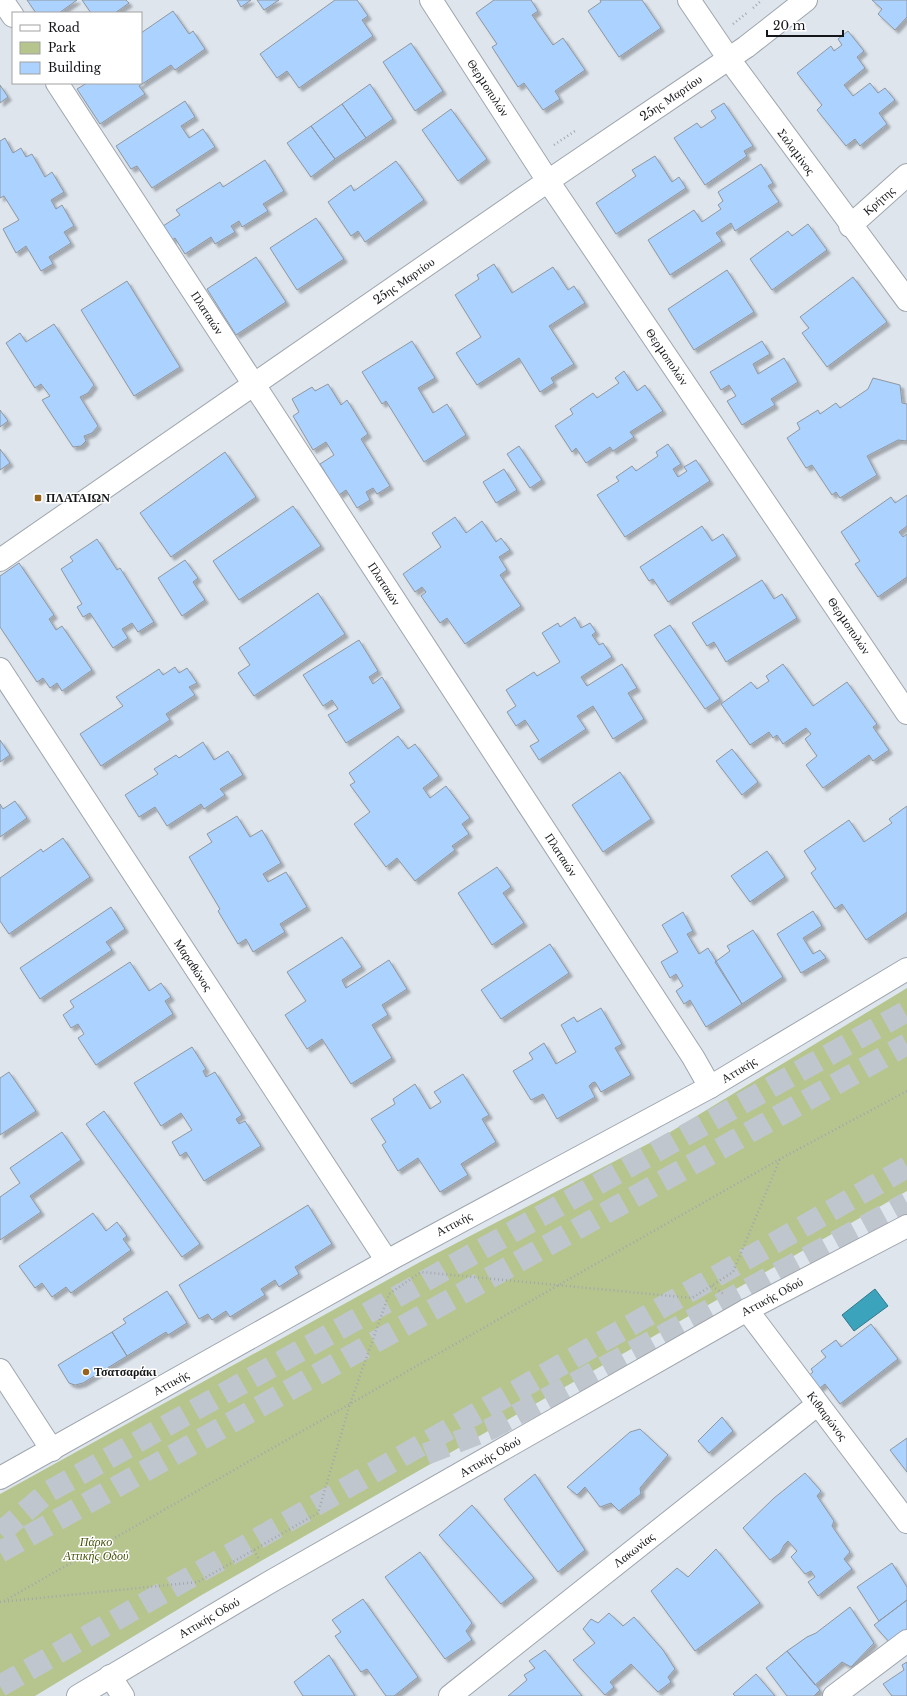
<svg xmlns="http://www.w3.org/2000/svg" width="907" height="1696" font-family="'Libre Baskerville',serif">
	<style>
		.green { fill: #b6c58e }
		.water { fill: #3ba3bc; stroke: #30798b }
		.building { fill: #acd2ff; stroke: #90979f; filter: url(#shadow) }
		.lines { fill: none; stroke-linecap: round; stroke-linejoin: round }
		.highway-tunnel { stroke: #c0c6cd; stroke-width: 22; stroke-dasharray: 22 11; stroke-linecap: butt }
		.minor-casing { stroke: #9fa6ae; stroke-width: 24 }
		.major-casing { stroke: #9fa6ae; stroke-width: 24 }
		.path { stroke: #a2a7ae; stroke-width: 2.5; stroke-dasharray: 1 3; stroke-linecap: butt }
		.minor { stroke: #fff; stroke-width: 22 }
		.major { stroke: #fff; stroke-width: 22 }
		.poi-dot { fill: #976219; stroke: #fff; stroke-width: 1.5 }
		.labels { text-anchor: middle; stroke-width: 3; stroke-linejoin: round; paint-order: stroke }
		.street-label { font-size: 12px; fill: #15171a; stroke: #fff }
		.poi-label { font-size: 12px; font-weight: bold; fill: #15171a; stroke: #fff; text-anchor: start }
		.park-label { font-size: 12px; font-style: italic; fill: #46550e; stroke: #fff }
	</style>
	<defs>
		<filter id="shadow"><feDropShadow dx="3.5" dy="3.5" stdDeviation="1" flood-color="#0004"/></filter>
	</defs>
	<rect width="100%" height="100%" fill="#dee5ed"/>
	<path class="green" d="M907,988v203l-707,405 -165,100h-35v-202l420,-232 247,-128z"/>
	<path class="water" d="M875,1289l13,17 -34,25 -12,-16z"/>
	<path class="building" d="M27,0h50l-18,13h-23z
		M82,0h44l3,3 -14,10h-24z
		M237,0h14l-10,7z
		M257,0h22l-15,10z
		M335,0h22l11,16 -6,4 11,16 -74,52 -12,-17 -10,7 -17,-24z
		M494,0h37l7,11 -6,4 21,30 10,-7 22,32 -30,21 5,8 -17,11 -19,-27 -6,4 -26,-40 5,-3 -21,-31z
		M600,0h42l19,28 -42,29 -31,-46 13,-9z
		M872,0h35v17l-12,13 -17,-16 4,-5z
		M173,11l16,23 4,-3 12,18 -30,21 -4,-5 -32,21 6,8 -45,30 -23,-35 10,-6h54v-50z
		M848,31l16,20 -7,6 8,11 -21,17 9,11 17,-13 8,10 7,-5 10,12 -16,13 8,11 -27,22 -5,-7 -9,7 -29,-36 5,-5 -25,-32 34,-27 3,5 8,-6 -4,-6z
		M411,43l32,48 -28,20 -32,-49z
		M370,84l23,35 -27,19 -24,-34z
		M0,85l8,12 -8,6z
		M185,101l10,16 -14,9 8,12 14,-9 12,18 -63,41 -15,-22 -6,3 -15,-23z
		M724,103l29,43 -9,5 3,5 -42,29 -31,-47 23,-15 4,5 15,-10 -5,-7z
		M342,104l24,34 -31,21 -24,-33z
		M451,109l36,50 -29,22 -36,-51z
		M311,126l24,33 -24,18 -24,-34z
		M5,138l8,15 8,-5 5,9 6,-3 13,23 7,-5 12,20 -13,8 5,9 6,-4 12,21 -10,6 7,11 -22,14 4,7 -12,7 -15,-25 -10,7 -13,-24 16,-9 -15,-24 -4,2v-57z
		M655,156l17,26 7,-5 7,11 -70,46 -20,-31 40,-27 -4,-6z
		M265,160l19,31 -21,13 5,7 -26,16 -3,-6 -8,5 4,6 -20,12 -4,-7 -26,17 -10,-16 -3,2 -9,-14 17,-11 -4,-5 44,-28 3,5z
		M396,161l28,39 -59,42 -7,-11 -7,5 -23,-34 23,-17 3,6z
		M761,164l12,19 -5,3 11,16 -44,29 -4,-8 -15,10 6,8 -52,34 -22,-35 46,-30 8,12 19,-13 -3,-4 5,-4 -5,-9z
		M316,218l28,41 -47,31 -27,-42z
		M808,224l19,26 -55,40 -22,-31 38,-28 4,5z
		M256,257l30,45 -50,33 -29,-46z
		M494,264l18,29 41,-26 15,23 6,-4 11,17 -36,23 25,38 -23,14 3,5 -14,9 -21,-34 -42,27 -21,-32 25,-16 -26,-42 24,-16 -2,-4z
		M727,270l27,42 -60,38 -26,-41z
		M853,277l34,45 -60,45 -25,-34 7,-5 -9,-11z
		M127,281l53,86 -46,29 -53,-86z
		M54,324l40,61 -6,8 -8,4 18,29 -6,7 -8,3 2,5 -5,5 -8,1 -31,-47 8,-4 -9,-12 -6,4 -29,-45 14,-10 6,9z
		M412,341l23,37 -17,10 15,25 14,-9 19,31 -42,27 -38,-61 -4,3 -20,-32z
		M762,341l8,13 -17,10 5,10 26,-16 14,24 -27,17 4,6 -33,20 -15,-24 9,-5 -7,-11 -8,5 -11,-18z
		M624,371l13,20 8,-6 18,26 -33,21 4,5 -21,14 -3,-4 -24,16 -10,-15 -4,4 -17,-26 18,-12 -3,-5 23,-16 4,5 22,-15 -4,-5z
		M873,378l27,7 2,18 5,1v37l-9,-1 -31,16 10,19 -37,23 -4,-6 -4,3 -20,-30 -6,3 -19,-30 13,-9 -3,-6 21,-13 2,4 16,-11 4,5 28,-19z
		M328,384l13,21 6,-5 21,34 -7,5 29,47 -13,8 -4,-6 -7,4 4,8 -13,8 -11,-18 -7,5 -19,-31 14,-9 -8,-13 -13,8 -20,-34 6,-4 -7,-13 20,-12 3,4z
		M0,410l8,11 -8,6z
		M668,444l13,20 -8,5 5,8 9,-6 -3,-4 12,-7 14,21 -85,56 -28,-42 22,-14 -3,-4 16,-11 4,5 22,-15 -2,-4z
		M519,446l23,34 -12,8 -23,-34z
		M0,449l10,14 -10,7z
		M225,452l31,45 -85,60 -31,-44z
		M504,469l13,21 -21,13 -13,-21z
		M907,495v31l-8,6 4,5 4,-3v43l-29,20 -23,-33 5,-3 -19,-29 50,-35 4,6z
		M293,506l28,40 -82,54 -26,-39z
		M455,517l11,16 16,-12 14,21 5,-4 9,12 -11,7 8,13 -7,5 21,31 -56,38 -18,-26 -7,5 -19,-27 5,-4 -4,-5 -7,5 -12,-18 38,-27 -9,-14z
		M702,526l10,15 11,-7 14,22 -69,46 -15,-23 -4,2 -9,-14z
		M97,539l20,31 3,-2 34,54 -16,10 -6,-9 -10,6 6,9 -15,10 -23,-35 -7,4 -6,-10 5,-3 -21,-35 12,-8 -3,-4z
		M185,560l13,18 -5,4 12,18 -23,16 -24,-38z
		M19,563l35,52 -5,4 7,11 6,-4 30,44 -30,21 -5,-8 -7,5 -7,-10 -6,4 -37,-55v-51z
		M762,580l12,19 8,-5 15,24 -71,44 -12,-20 -7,4 -15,-23z
		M318,593l27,41 -91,62 -16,-23 12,-8 -11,-17z
		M575,617l6,11 9,-5 6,9 -4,3 7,10 4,-2 9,14 -31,20 6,9 35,-22 15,24 -9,5 16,26 -31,20 -20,-33 -16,10 9,13 -47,31 -9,-14 9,-5 -14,-21 -9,6 -9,-14 9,-6 -10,-16 28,-18 3,4 23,-14 -18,-29 16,-10 2,4z
		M670,625l50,74 -15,10 -51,-74z
		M359,640l19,31 -9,6 4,7 9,-7 19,31 -55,35 -18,-28 10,-6 -6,-9 -9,6 -20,-31z
		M783,664l30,42 34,-24 30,42 -4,3 16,23 -16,11 -4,-6 -46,33 -17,-23 11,-9 -12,-17 6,-5 -5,-6 -23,16 -6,-9 -4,3 -4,-6 -19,13 -29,-41 30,-22 6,7 12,-8 -3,-5z
		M175,667l4,6 8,-5 10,15 -8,4 6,8 -29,19 4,6 -69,46 -21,-32 43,-28 -7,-9 43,-28 4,6z
		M398,736l10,13 7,-5 24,32 -16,12 7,10 16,-12 24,32 -8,6 7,10 -17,12 3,4 -40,31 -18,-23 -11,9 -32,-43 16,-12 -20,-27 5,-3 -6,-9z
		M0,740l10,15 -10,7z
		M203,742l11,18 14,-9 15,24 -23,14 5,6 -21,14 -3,-5 -34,22 -12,-19 -16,10 -14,-22 33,-21 -4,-5 22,-14 3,3z
		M732,749l26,33 -16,13 -26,-34z
		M620,772l31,47 -48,33 -31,-47z
		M15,801l12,17 -27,19v-33l3,5z
		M907,806v106l-41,28 -24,-36 -7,5 -24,-36 5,-4 -12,-18 45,-31 15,22 28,-19 -3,-4z
		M237,816l13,21 12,-7 19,33 -18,11 5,8 18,-10 21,35 -27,17 5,8 -32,20 -7,-13 -8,5 -20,-33 2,-2 -31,-52 23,-15 -5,-8z
		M63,838l27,39 -81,57 -9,-13v-43l41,-29 2,3z
		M767,851l18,26 -35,25 -19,-26z
		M497,867l14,20 -8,6 21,30 -32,22 -34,-52z
		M111,907l14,22 -19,13 6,8 -72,49 -20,-31z
		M813,911l9,15 -19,12 10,16 7,-4 6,8 -25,15 -24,-39z
		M683,912l10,19 -6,3 12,20 9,-6 34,56 -36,23 -16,-27 -6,4 -8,-13 7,-5 -7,-12 -6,4 -9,-16 17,-10 -16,-27z
		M753,930l30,47 -41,27 -27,-42 15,-11 -3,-5z
		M342,937l20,30 -20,13 4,8 43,-28 18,29 -25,16 6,10 -16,10 20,33 -41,26 -29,-45 -15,10 -22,-34 21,-14 -19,-29z
		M550,944l19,29 -68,46 -20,-29z
		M130,962l19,29 12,-8 10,14 -6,4 8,13 -77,51 -18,-27 6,-4 -6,-10 -7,4 -8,-13 11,-8 -4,-6z
		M601,1008l21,36 -7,4 16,27 -30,17 -6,-10 -3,1 -3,3 6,11 -38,22 -14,-25 -12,6 -18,-29 20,-12 -4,-6 15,-10 12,21 20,-12 -15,-27 13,-8 3,5z
		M192,1047l14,22 -3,2 3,6 9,-5 27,43 -6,4 3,5 6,-3 16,25 -57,35 -18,-29 -6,4 -8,-14 20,-12 -11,-17 -20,13 -27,-43z
		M9,1072l27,39 -36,24v-57z
		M463,1074l26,41 -7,4 14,23 -35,22 7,11 -28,17 -22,-34 -20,13 -16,-26 4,-3 -15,-23 24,-15 -2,-5 22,-15 15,25 11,-7 -7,-10z
		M104,1111l96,133 -18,13 -96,-133z
		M62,1132l19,28 -51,36 11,16 -41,28v-43l20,-14 -10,-15z
		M308,1205l24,39 -37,23 4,7 -20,13 -4,-7 -14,9 4,6 -35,22 -4,-6 -14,9 -4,-6 -9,5 -20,-34z
		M93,1213l13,18 11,-9 10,14 -4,3 8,11 -60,43 -5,-6 -14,10 -10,-14 -7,5 -16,-22z
		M167,1291l20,32 -19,12 -2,-3 -39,24 -15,-24 14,-9 -3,-4z
		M871,1324l27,35 -58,45 -15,-20 -9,7 -10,-13 7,-6 -2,-3 15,-12 -5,-6 15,-11 5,7z
		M112,1332l15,24 -44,27 -8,2 -6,-2 -11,-18z
		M722,1417l11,14 -24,22 -11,-12z
		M640,1429l28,26 -28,33 1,6 -22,17 -8,-8 -11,4 -15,-20 -8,8 -10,-8 63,-55z
		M907,1438v34l-17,-22z
		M805,1473l16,18 -4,5 17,25 -2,5 18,26 -6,7 8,10 -34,27 -10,-14 7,-5 -4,-6 -6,3 -14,-17 6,-6 -9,-10 -4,4 -4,8 -10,7 -27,-32 31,-30z
		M535,1474l50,76 -27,22 -54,-73z
		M472,1505l62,73 -33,26 -62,-69z
		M716,1549l44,54 -65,48 -44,-60 26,-23 11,9z
		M420,1552l52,71 -6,8 6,9 -27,19 -60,-82z
		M892,1563l15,24v13l-28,21 -22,-34z
		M363,1599l55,78 -24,19h-8l-19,-27 -6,3 -26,-36 6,-4 -9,-12z
		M907,1600v30l-17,13 -16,-18z
		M850,1607l24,36 -23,24 -9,-5 -27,23 -28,-34 20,-14 9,-4z
		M609,1613l14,13 11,-9 29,33 12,19 -7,8 3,5 -13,10 -27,-28 -21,18 4,5 -9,8 -32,-35 22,-17 -12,-14 8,-10 7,4z
		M545,1650l37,46h-74l19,-16 -3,-5 11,-7 -6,-7z
		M787,1651l33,39 -6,6h-27l-21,-28z
		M329,1655l26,41h-52l-9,-14z
		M907,1662v34h-15l-9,-12 21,-14 -2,-5z
		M756,1674l19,22h-40l-2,-2z"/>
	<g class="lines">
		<path class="highway-tunnel" d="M426,1454l64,-25 417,-226
			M0,1533l48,-41 859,-481
			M0,1552l907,-508
			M0,1686l907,-519"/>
		<defs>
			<path id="minor" d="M2,0l11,16
				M431,0l117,181 359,532
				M689,0l40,59 178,241
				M57,83l636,974 17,30
				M850,226l57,-51
				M0,560l548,-379 198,-134 60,-47
				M0,669l387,592
				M747,1310l160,212
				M0,1370l52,80
				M110,1676l13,20
				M450,1696l368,-292
				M834,1696l73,-55"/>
			<path id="major" d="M0,1478l387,-217 323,-174 197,-118
				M78,1696l192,-114 477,-272 160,-84"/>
		</defs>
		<use href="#minor" class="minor-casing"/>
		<use href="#major" class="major-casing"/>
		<path class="path" d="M753,8l9,-8
			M733,24l15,-12
			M554,145l21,-14
			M712,1286l13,9
			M254,1550l5,10
			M4,1601l776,-442 127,-68
			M0,1602l198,-20 120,-69 32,-109 39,-110 32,-22 271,26 41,-26 47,-113"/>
		<use href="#minor" class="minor"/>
		<use href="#major" class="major"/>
	</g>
	<g class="poi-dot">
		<rect x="34" y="494" width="8" height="8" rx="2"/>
		<circle cx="86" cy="1372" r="4"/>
	</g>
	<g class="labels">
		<g class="street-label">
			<text transform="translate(488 88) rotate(57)" y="4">Θερμοπυλών</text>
			<text transform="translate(671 98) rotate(-34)" y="4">25ης Μαρτίου</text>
			<text transform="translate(796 152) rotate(54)" y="4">Σαλαμίνος</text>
			<text transform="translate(879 201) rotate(-41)" y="4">Κρήτης</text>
			<text transform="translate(404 281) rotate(-35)" y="4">25ης Μαρτίου</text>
			<text transform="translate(207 313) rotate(57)" y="4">Πλαταιών</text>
			<text transform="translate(667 357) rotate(56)" y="4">Θερμοπυλών</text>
			<text transform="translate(384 584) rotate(57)" y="4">Πλαταιών</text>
			<text transform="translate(849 626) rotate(56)" y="4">Θερμοπυλών</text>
			<text transform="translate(561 855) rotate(57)" y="4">Πλαταιών</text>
			<text transform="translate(193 965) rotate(57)" y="4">Μαραθώνος</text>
			<text transform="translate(739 1070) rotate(-31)" y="4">Αττικής</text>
			<text transform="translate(454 1224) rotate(-28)" y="4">Αττικής</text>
			<text transform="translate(772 1297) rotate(-28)" y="4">Αττικής Οδού</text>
			<text transform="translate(171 1383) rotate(-29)" y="4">Αττικής</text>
			<text transform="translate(827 1416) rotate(53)" y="4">Κιθαιρώνος</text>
			<text transform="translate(490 1457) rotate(-30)" y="4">Αττικής Οδού</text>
			<text transform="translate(634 1550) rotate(-38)" y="4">Λακωνίας</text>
			<text transform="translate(209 1618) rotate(-30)" y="4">Αττικής Οδού</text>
		</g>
		<g class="poi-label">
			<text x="46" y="502">ΠΛΑΤΑΙΩΝ</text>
			<text x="94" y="1376">Τσατσαράκι</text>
		</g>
		<g class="park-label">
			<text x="96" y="1546">Πάρκο<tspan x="96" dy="14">Αττικής Οδού</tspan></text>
		</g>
	</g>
	<rect x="12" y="12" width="130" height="72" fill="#ffffff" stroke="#a1a2a3"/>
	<rect x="20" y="25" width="20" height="6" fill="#ffffff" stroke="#a1a2a3"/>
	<text x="48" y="32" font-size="12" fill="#15171a">Road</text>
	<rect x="20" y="42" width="20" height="12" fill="#b6c58e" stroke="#a1a2a3"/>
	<text x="48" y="52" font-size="12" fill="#15171a">Park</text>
	<rect x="20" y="62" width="20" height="12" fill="#acd2ff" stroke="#a1a2a3"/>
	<text x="48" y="72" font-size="12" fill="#15171a">Building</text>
	<path d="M767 30v6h76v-6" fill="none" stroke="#15171a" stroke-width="2"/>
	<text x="773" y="30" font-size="12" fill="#15171a" stroke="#ffffff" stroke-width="3" paint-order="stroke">20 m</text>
</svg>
